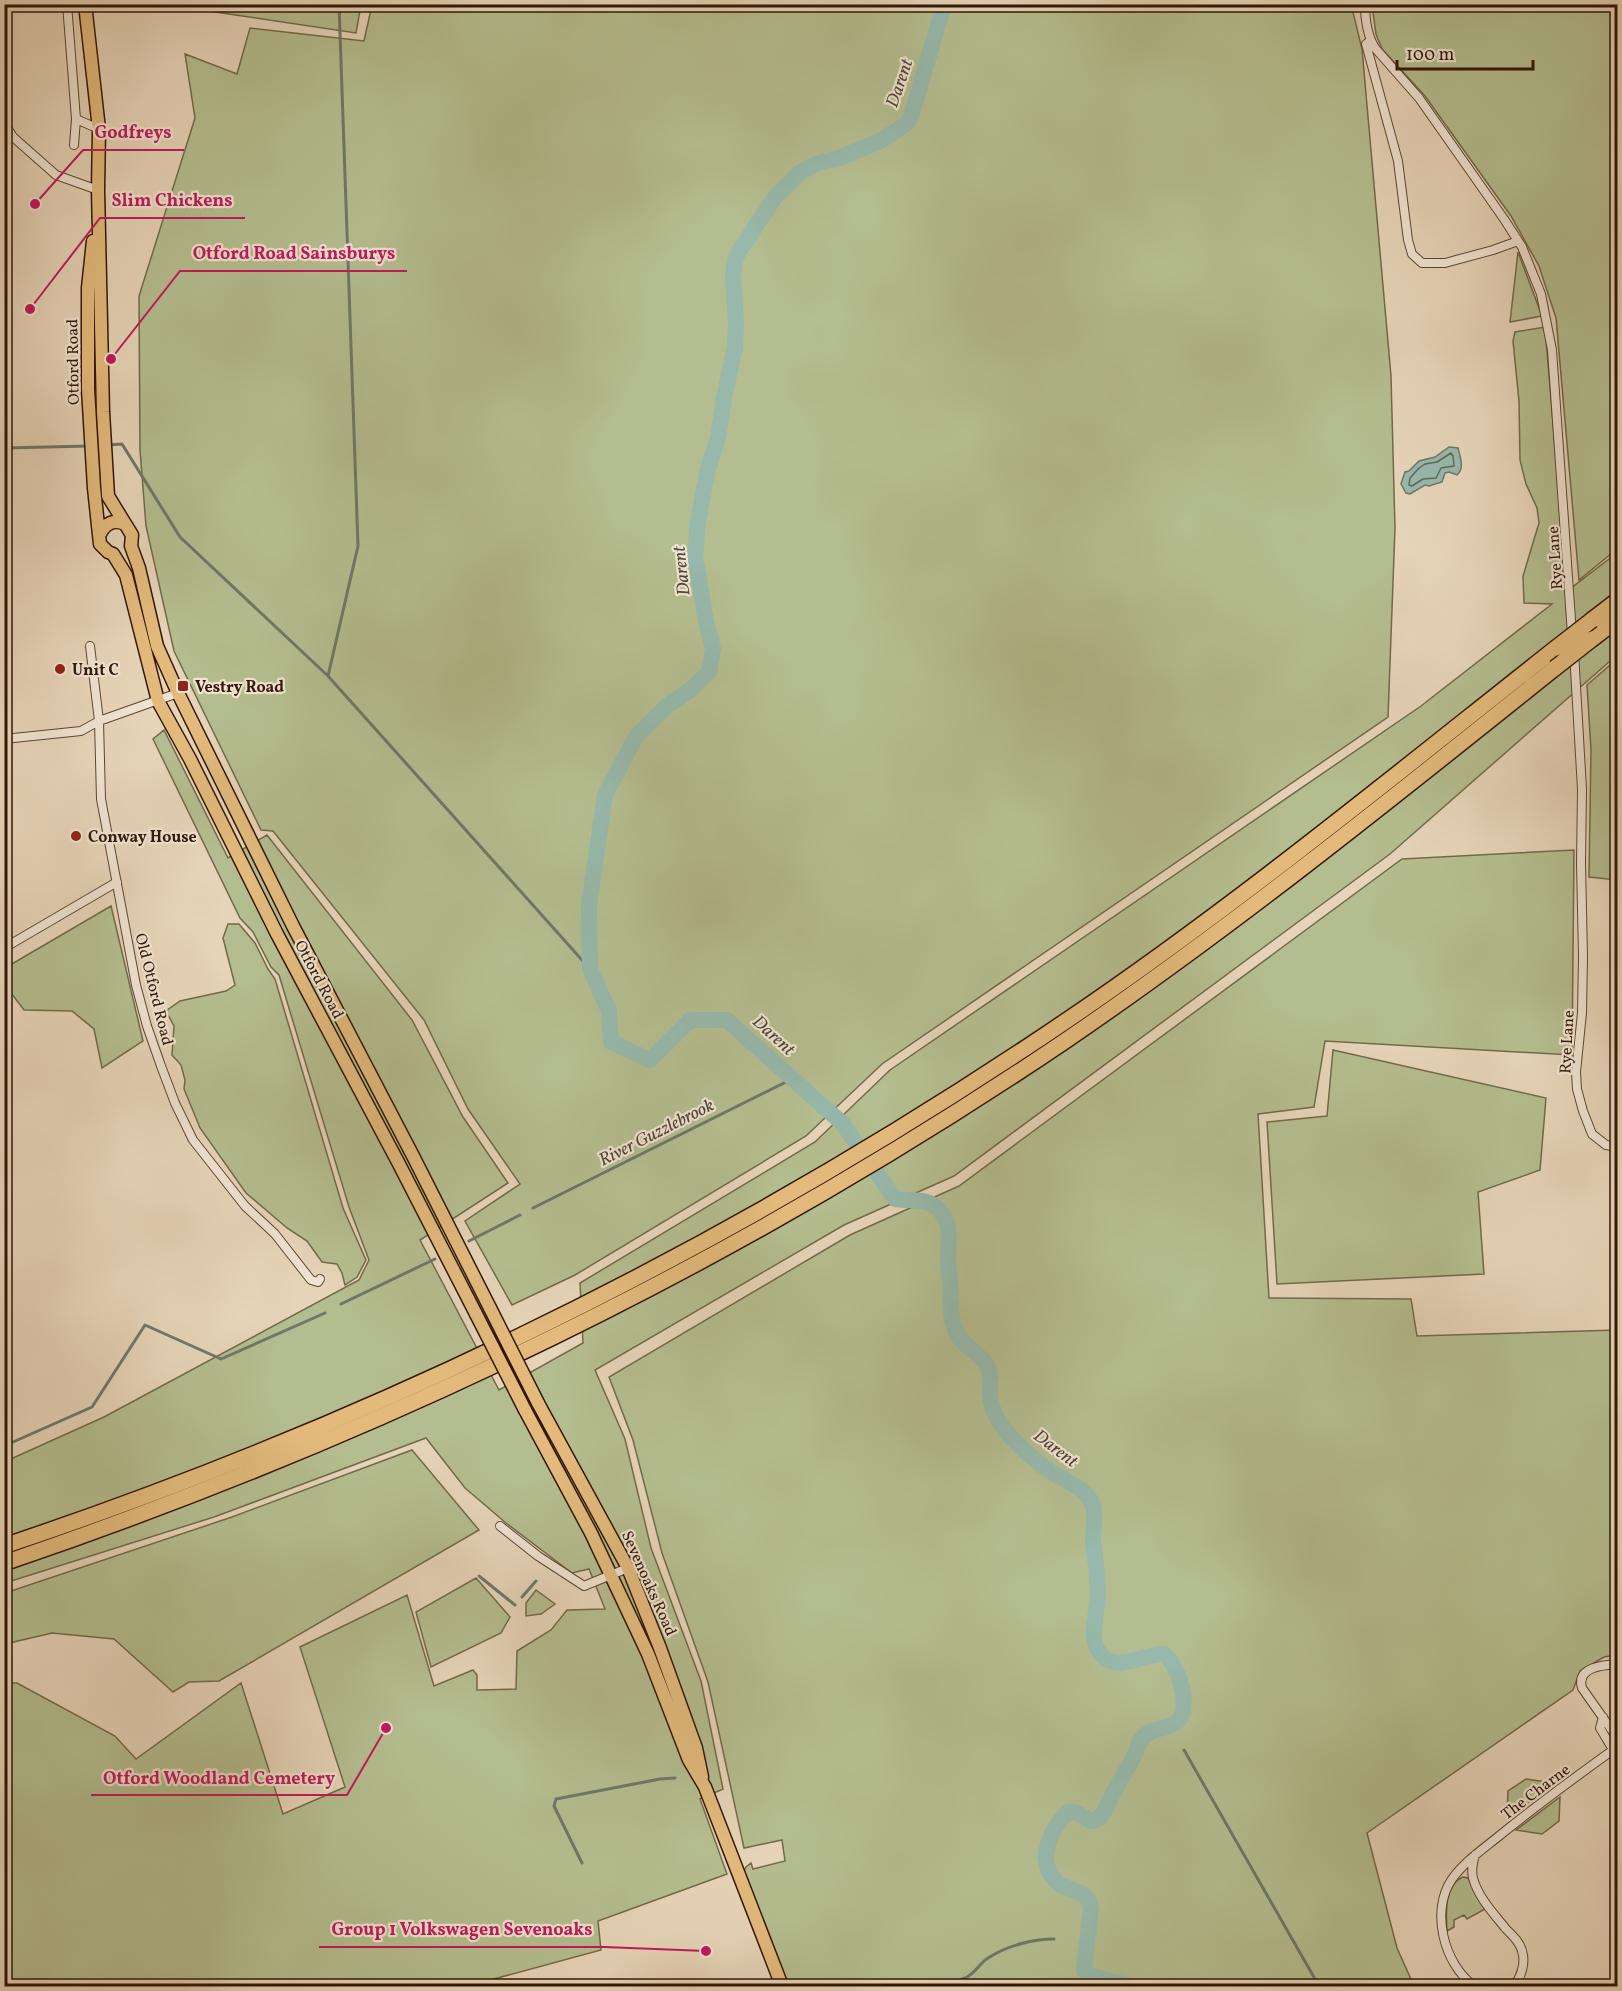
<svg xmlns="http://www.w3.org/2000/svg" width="1622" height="1991" font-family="Vollkorn,serif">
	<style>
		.green { fill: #b4bd8f; stroke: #726a4a; stroke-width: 1.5 }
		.water { fill: #97b8ab; stroke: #6e7869; stroke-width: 1.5 }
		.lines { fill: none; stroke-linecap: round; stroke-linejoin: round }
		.shore { stroke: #646858; stroke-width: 1.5 }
		.stream { stroke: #6e7869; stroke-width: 3 }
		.river { stroke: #97b8ab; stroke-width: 16 }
		.street-casing { stroke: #5e4632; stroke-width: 10 }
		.primary-casing { stroke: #311706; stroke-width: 15 }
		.highway-casing { stroke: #311706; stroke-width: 18 }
		.street { stroke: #efe3d1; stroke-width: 8 }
		.primary { stroke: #e3ba7c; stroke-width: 12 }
		.highway { stroke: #e3ba7c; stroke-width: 15 }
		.primary-bridge-casing { stroke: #311706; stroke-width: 15; stroke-linecap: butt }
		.highway-bridge-casing { stroke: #311706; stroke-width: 18; stroke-linecap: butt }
		.primary-bridge { stroke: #e3ba7c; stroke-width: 12 }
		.highway-bridge { stroke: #e3ba7c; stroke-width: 15 }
		.poi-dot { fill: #8f2418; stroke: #efe3d1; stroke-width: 2 }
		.labels { text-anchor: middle; stroke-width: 4.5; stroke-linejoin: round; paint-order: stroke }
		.street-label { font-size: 16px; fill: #311706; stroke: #efe3d1 }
		.poi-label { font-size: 16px; font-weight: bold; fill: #311706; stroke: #efe3d1; text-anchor: start }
		.water-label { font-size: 18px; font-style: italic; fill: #504738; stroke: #efe3d1 }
		.leader { fill: none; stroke: #c2185b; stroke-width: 2 }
		.callout-dot { fill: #c2185b; stroke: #efe3d1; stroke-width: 2 }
		.callout-label { font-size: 18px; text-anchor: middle; font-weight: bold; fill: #c2185b; stroke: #efe3d1; stroke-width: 4.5; stroke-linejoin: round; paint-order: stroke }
	</style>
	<rect width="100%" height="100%" fill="#e6d4b8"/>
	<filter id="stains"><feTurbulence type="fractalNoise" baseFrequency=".00333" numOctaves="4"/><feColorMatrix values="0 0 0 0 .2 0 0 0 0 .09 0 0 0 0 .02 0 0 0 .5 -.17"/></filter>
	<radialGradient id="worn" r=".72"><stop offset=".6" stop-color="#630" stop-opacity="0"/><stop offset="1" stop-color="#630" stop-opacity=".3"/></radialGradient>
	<path class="green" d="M209,5l152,-1v1l-5,28 -147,-22z
		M372,5l979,-1 11,45 29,327 4,152 -7,189 -506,347 -76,72 -231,139 -63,30 -47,-84 55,-37 -52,-75 -44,-89 -151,-189 -12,-1 -87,-179 -28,-125 -6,-76 -1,-154 56,-178 -10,-64 52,20 13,-46 114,13z
		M1372,5h245v544l-38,31 -23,-262 -17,-52 -28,-50 -86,-120 -43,-47 -6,-15z
		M1518,252l24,64 -32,6z
		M1545,327l22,264 50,-38v102l-227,199 -436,322 -110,49 -249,145 30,69 26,109 50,133 22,108 -23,10 27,75 -129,47 3,29 -133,36h-463v-303h12l98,53 21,23 105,-76 42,131 62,-27 -45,-140 107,-52 27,91 39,-16 4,5v15l39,-1 1,-38 34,-21 16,-20 38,-1 -16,-40 -17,4 -66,-50 -41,-35 -39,-50 -212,79 -209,66 -1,-121 100,-45 255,-137 10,-20 -20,-53 -70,-232 -8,-8 -18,-35 -13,-14 -87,-179 11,-9 64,128 39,-23 145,185 51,97 45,66 -88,57 79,150 84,-47 -3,-60 235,-141 75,-72 531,-364 131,-102 -28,-1 -1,-27 16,-53 -2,-15 -11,-24 -6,-24 -1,-59 -6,-60 2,-9z
		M1617,659v221l-28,-3 2,-127 -4,-65z
		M1574,850l-2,205 -247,-14 -11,66 -56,7 11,184 142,1 6,37 200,-6v325l-13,2 -24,14 -7,19 -206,143 30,115 17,38h-626l-44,-115 2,-4 5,-4 2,6 32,-8 -3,-21 -38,8 -36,-166 -46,-129 -29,-113 -24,-63 241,-142 109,-49 443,-327z
		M111,906l32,135 -41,27 -8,-39 -22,-18 -48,-1 -19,-25v-17z
		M228,924h11l16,19 13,26 7,10 68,229 23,52 -9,17 -12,8 -3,-12 -5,-9 -15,-2 -15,-21 -20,-13 -41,-35 -46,-65 -16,-39 1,-9 -4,-15 -9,-10 2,-29 -8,-15 14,-10 46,-10 9,-6 -12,-47z
		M1333,1050l213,48 -6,72 -62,22 6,82 -207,10 -10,-162 60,-6z
		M412,1450l67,80 -260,151 -30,1 -16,10 -59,-53 -62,-6 -47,11v-51l227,-76z
		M476,1578l34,39 -9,16 -70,34 -15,-55z
		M536,1590l19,14 -14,10 -15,2v-13z
		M1526,1779l28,4 -47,35 1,-27z
		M1560,1797l-1,24 -17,13 -26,-4z
		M1463,1877l5,1 17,31 -18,10 -3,-4 -10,5v7l-7,4c-1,-17 -3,-46 16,-54z"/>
	<path class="water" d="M1449,447l9,1c2,9 7,20 -1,27l-8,-3 -4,1 -3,9 -13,4 -4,-1 -15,9 -4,-1 -5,-9 4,-12 4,-1 10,-10 16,-4z"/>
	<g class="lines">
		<path class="shore" d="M1451,453l2,3 1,10 -13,2 -5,10 -13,1 -11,7 -3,-1 1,-7 9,-10 6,-4 12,-2z"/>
		<path class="stream" d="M339,4l19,542 -30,130 262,293
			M108,445l14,-1 58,93 148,139
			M4,448l86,-2
			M533,1208l259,-129
			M469,1241l51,-26
			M341,1304l94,-45
			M4,1446l88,-39 53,-82 76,34 104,-46
			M479,1576l36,29
			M522,1597l14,-16
			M1184,1750l135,236
			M582,1863l-28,-57 2,-7 104,-20 15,-1
			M941,1986c8,-4 18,-5 26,-9 8,-4 13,-14 21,-19 19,-12 44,-19 66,-19"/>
		<path class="river" d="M944,4l-33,113 -5,7 -26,17 -41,17 -21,5 -19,10 -24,24 -37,56 -3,7 -2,16 3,46 -1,25 -11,51 -6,40 -10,31 -10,52 -3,35 11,66 7,27 -4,23 -20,19 -21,14 -31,30 -32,60 -16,110 1,64 19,42 2,31 39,18 40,-40h37l116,104 52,75c13,2 29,-1 40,7 19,15 13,35 13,55 0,7 2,15 2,22 1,17 -1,33 6,49 7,15 23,20 31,33 5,9 2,21 3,31 2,23 20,41 36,56 8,7 16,14 25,20 13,8 37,17 42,33 3,11 0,24 0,36 2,18 5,36 5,54 -1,18 -10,43 2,58 17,22 43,0 64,1 14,9 28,54 14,67 -11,10 -29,4 -39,22 -2,5 -3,9 -5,13 -7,14 -16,27 -23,41 -3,6 -6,15 -11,20 -3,3 -4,3 -8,4l-17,-9h-7c-18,17 -33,50 -11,70 13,13 30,3 34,27l-7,61 10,7 37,9"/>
		<defs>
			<path id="street" d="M67,4l9,115 23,10
				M1365,4c0,16 2,31 10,44l44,50 85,121 18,28 19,47 11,56 20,284
				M1370,41l-4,3 32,117 10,79 4,14 10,9h23l48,-13 25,-9
				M4,123l9,14 43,38 42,15
				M74,145l2,-26
				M90,646l9,75 2,78 35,186 11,41 14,40 14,37 18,37 52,66 30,28 36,46 7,2 2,-3
				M1574,652l8,137 -1,74 2,94 -1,56 -6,59 1,17 6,22 9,23 14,11 12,2
				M4,739l77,-8 18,-10 79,-28
				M4,948l113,-66
				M500,1526l38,30 46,30 44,-18
				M1618,1664c-15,1 -42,3 -36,24l36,51
				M1603,1717l-3,11 18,30
				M1475,1855c-2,7 -4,16 -2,23 5,19 21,36 33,51 6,6 14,13 16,22 4,12 -1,26 -8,35
				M1474,1986c-30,-22 -44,-75 -22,-107 12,-17 31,-30 47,-43 37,-30 75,-58 114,-86"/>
			<path id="primary" d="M85,4l14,125 -1,61 5,222 5,84 24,39 -1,11 8,22 18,78 21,47 115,233 120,230 77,152
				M93,241l-5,47v101l6,99 6,56 8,8 5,2 13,21 32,126 32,58 87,175 122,230 77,150
				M100,534c5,-11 14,-15 25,-10
				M538,1403l90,165 32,80 36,100 6,29
				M525,1410l66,123 57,121 41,106 16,27 77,199"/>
			<path id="highway" d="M1592,620l26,-20
				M1592,639l26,-20
				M4,1546c377,-126 733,-302 1062,-525 170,-115 329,-246 490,-373
				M4,1563c376,-128 733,-300 1061,-522 170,-116 330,-245 490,-373"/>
		</defs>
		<use href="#street" class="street-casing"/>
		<use href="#primary" class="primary-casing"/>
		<use href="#highway" class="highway-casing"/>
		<use href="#street" class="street"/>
		<use href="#primary" class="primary"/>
		<use href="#highway" class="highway"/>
		<defs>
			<path id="primary-bridge" d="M490,1308l48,95
				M476,1314l49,96"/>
			<path id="highway-bridge" d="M1556,648l36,-28
				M1555,668l37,-29"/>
		</defs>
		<use href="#primary-bridge" class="primary-bridge-casing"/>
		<use href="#highway-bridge" class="highway-bridge-casing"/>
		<use href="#primary-bridge" class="primary-bridge"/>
		<use href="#highway-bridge" class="highway-bridge"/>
	</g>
	<g class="poi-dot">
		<circle cx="60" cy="669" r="6"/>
		<rect x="177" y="680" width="12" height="12" rx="3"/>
		<circle cx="76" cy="836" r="6"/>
	</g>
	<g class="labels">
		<g class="street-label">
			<text transform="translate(72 362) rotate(-91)" y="6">Otford Road</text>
			<text transform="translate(1554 558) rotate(-94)" y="6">Rye Lane</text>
			<text transform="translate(320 979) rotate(62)" y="6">Otford Road</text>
			<text transform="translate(155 989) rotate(76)" y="6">Old Otford Road</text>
			<text transform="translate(1566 1042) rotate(-87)" y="6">Rye Lane</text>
			<text transform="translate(650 1583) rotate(66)" y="6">Sevenoaks Road</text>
			<text transform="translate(1535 1791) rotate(-37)" y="6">The Charne</text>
		</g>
		<g class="poi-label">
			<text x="72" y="675">Unit C</text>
			<text x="195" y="692">Vestry Road</text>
			<text x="88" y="842">Conway House</text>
		</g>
		<g class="water-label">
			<text transform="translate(899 83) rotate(-71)" y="6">Darent</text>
			<text transform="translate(681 571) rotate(-96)" y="6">Darent</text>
			<text transform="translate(774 1035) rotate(42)" y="6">Darent</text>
			<text transform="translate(656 1132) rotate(-27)" y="6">River Guzzlebrook</text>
			<text transform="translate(1056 1448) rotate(37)" y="6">Darent</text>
		</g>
	</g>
	<path class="leader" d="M35 204L83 150H184M30 309L100 218H245M111 359L180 271H407M386 1728L347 1795H91M706 1951L604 1947H319"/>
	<g class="callout-dot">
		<circle cx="35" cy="204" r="6"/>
		<circle cx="30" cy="309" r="6"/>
		<circle cx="111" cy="359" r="6"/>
		<circle cx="386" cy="1728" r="6"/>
		<circle cx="706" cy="1951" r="6"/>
	</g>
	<g class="callout-label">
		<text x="133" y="138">Godfreys</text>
		<text x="172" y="206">Slim Chickens</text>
		<text x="294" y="259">Otford Road Sainsburys</text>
		<text x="219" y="1784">Otford Woodland Cemetery</text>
		<text x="462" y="1935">Group 1 Volkswagen Sevenoaks</text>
	</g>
	<rect width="1622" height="1991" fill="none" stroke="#e6d4b8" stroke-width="24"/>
	<rect x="6" y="6" width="1610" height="1979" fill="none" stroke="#311706" stroke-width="3"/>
	<rect x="12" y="12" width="1598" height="1967" fill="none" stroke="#311706" stroke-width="1.5"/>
	<path d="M1397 60v9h136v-9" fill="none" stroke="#311706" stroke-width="3"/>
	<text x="1406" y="60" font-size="18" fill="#311706" stroke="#efe3d1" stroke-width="4.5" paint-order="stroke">100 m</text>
	<rect width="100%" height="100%" filter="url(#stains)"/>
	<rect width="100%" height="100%" fill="url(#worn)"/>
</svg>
